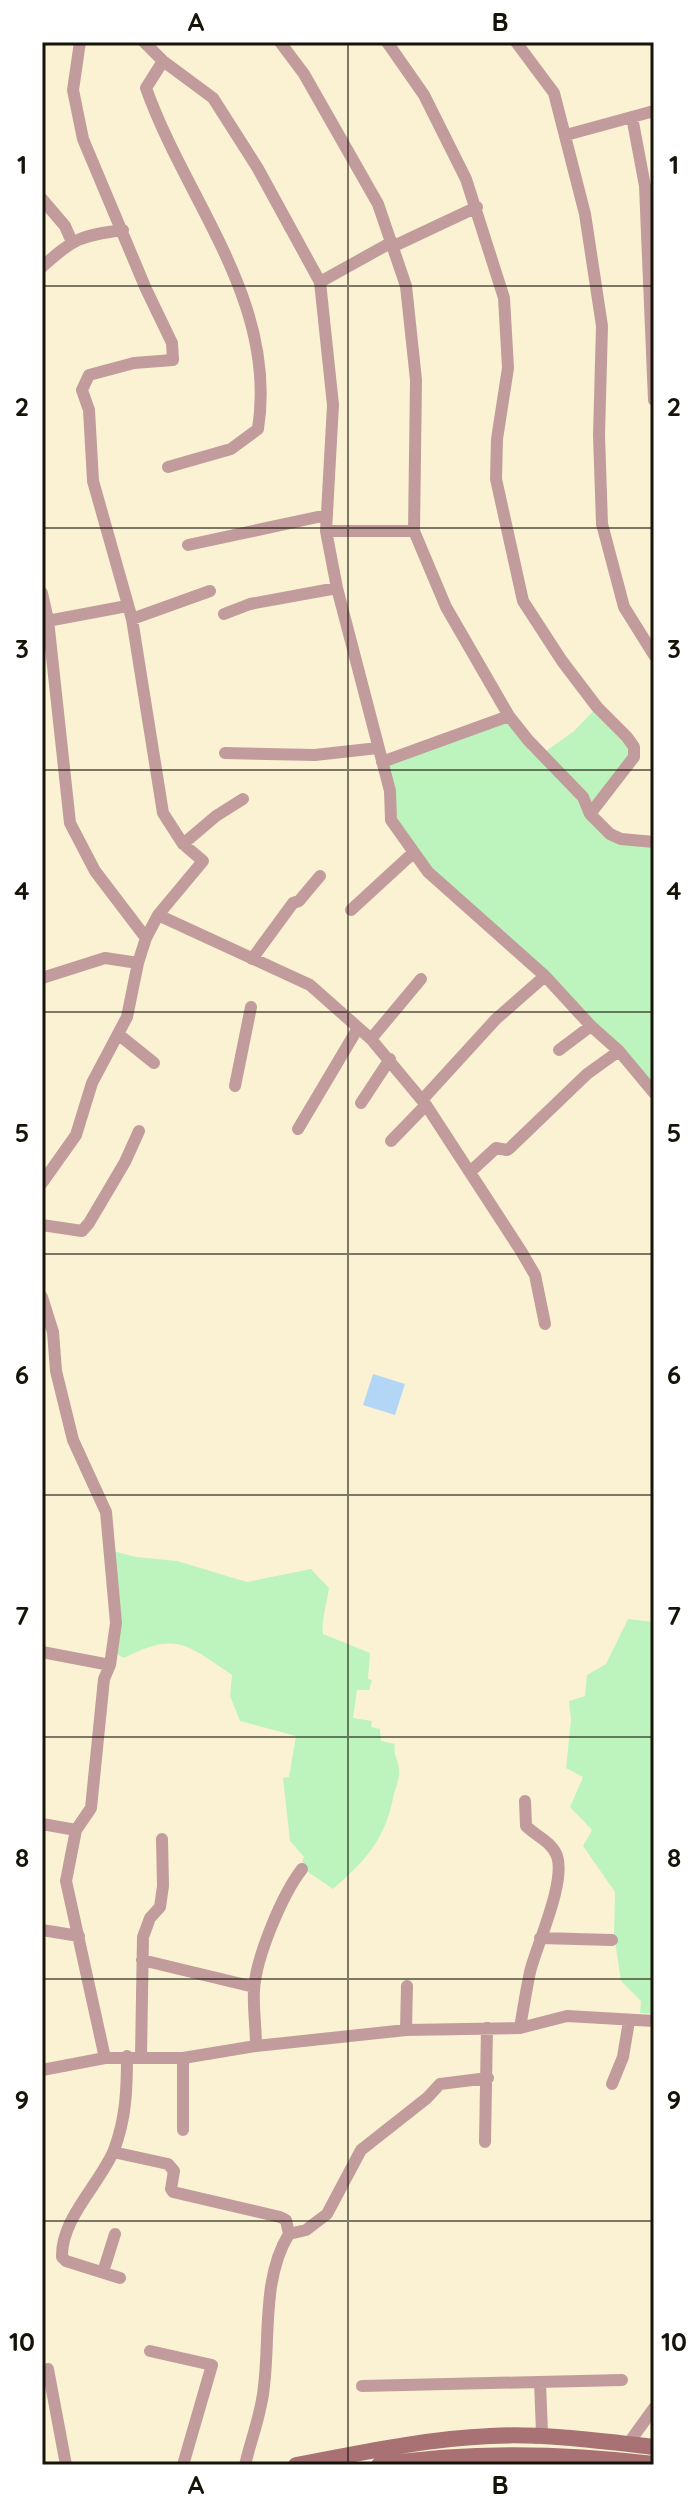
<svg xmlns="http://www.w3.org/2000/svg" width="696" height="2507" font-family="Quicksand,sans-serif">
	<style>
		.green { fill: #bdf4bd }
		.water { fill: #b3d6f7 }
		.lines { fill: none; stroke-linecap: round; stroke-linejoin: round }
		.street { stroke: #c29c9c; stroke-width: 12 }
		.secondary { stroke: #a87274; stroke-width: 16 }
		.grid { fill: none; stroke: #161309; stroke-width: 2; stroke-opacity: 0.55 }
		.neatline { fill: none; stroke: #161309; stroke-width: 3 }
		.grid-label { font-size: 26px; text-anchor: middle; font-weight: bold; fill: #161309 }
	</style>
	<rect width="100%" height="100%" fill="#fbf2d4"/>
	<path class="green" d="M597,707l37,40 -44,67 13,14 51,14v251l-35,-42 -191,-179 -37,-52 -9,-58 127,-46 33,38 32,-23z
		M109,1550l27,7 41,4 70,21 64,-13 18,19c-2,16 -8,32 -6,46l47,19 -2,26 4,1 -3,10h-12l-4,28 19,3 -1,6 9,2 1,12 14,3c-2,11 3,15 4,25 1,8 -3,18 -5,25 -9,46 -27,65 -61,95l-28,-19 2,-4 -5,-4 2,-5 -14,-16 -7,-63 6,-1 7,-41 -56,-15 -10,-25 2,-21c-45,-30 -55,-44 -108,-17l-12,-7z
		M628,1619l26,3v392l-14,-1 1,-12 -20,-20 -7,-46 1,-43 -32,-46 9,-16 -22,-23 13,-30 -17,-9 5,-48 -2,-19 16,-5 2,-21 19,-11z"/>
	<path class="water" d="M373,1374l32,10 -10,31 -32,-10z"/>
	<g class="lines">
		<path class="street" d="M144,42l19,19 50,37 44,69 63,115 13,123 -7,126 11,57 53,203 1,29 37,52 117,104 46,50 28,25 35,42
			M280,42l24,32 74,130 28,82 10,94 -2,151 32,76 63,109 19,24 55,57 7,17 20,20 11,5 33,3
			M387,42l37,53 42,84 38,119 4,70 -11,71 -1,40 27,122 39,60 35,46 30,30 7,10v10l-44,57
			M516,42l38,51 31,121 17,112 -3,109 3,89 22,83 30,48
			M163,61l-17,27c40,113 132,213 112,341l-27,20 -63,18
			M632,117l13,69 9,214
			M566,135l88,-24
			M42,199l23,27 7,16
			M394,246l83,-39
			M42,267c33,-29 37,-31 81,-37
			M320,282l72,-40
			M326,531h88
			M188,545l139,-30
			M42,593l6,27 22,203 25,48 51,67
			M224,614l26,-10 87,-16
			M132,619l78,-28
			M42,622l85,-16
			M225,753l90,2 63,-7
			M382,762l127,-46
			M183,844l33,-28 27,-17
			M351,910l62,-57
			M158,915l152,70 61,54 55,66 95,146 14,24 10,49
			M252,959l41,-56 6,-2 21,-25
			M42,978l63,-20 33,5
			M118,1034l36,29
			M371,1039l50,-60
			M559,1050l32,-24
			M235,1086l16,-79
			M422,1100l74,-81 49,-43
			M361,1103l29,-44
			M298,1129l60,-101
			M391,1141l35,-36
			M470,1172l26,-24 11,2 3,-2 77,-74 32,-23
			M42,1183l34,-48 16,-52 35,-66 11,-54 8,-25 12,-23 45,-54 -20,-17 -20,-31 -31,-194 -39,-138 -4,-71 -7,-20 7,-15 45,-12 39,-3 -1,-17 -26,-54 -63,-150 -10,-49 7,-48
			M42,1225l40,6 7,-8 36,-61 14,-31
			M42,1297l11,35 3,39 17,69 33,72 10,111 -6,42 -6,14 -13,129 -15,22 -10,51 39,177
			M42,1652l68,13
			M42,1824l34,6
			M42,1930l37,6
			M540,1938l72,2
			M142,1960l112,27
			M520,2028c3,-18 6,-37 10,-56 7,-28 36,-90 27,-116 -5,-14 -21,-20 -31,-30l-1,-25
			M406,2030l1,-44
			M256,2046c0,-19 -3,-38 -2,-56 2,-33 28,-95 48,-121
			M141,2056l2,-119 7,-19 10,-11 3,-21 -1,-47
			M42,2070l63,-12h78l73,-12 150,-16 114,-2 47,-12 87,5
			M612,2084l11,-27 6,-36
			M183,2130v-72
			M485,2142l2,-114
			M113,2152l55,12 6,7 -3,18 2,3 107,25 6,3 3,14
			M103,2272l12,-38
			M120,2278l-54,-17 -4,-4c-1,-39 38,-73 52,-107 12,-32 13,-60 13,-94
			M150,2351l62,14 -29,100
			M48,2369l18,96
			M362,2386l260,-6
			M536,2438l6,-5 -2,-51
			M628,2444l26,-36
			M245,2465c6,-26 17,-53 19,-79 6,-48 -2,-109 25,-152l17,-4 21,-16 34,-64 66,-52 13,-14 48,-6"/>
		<path class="secondary" d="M296,2465c64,-12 128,-26 194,-29 52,-3 112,5 164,11
			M379,2465c91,-14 184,-12 275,-1"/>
	</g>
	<path class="grid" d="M348,42v2423M42,286h612M42,528h612M42,770h612M42,1012h612M42,1254h612M42,1495h612M42,1737h612M42,1979h612M42,2221h612"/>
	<rect width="696" height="2507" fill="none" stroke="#ffffff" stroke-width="88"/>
	<rect x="44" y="44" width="608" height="2419" class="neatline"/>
	<g class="grid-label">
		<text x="196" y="31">A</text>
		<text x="500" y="31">B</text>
		<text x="22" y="174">1</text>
		<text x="674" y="174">1</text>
		<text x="22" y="416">2</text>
		<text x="674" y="416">2</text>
		<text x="22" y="658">3</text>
		<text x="674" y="658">3</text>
		<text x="22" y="900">4</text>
		<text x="674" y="900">4</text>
		<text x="22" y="1142">5</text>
		<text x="674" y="1142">5</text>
		<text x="22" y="1384">6</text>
		<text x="674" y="1384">6</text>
		<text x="22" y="1625">7</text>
		<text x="674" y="1625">7</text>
		<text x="22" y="1867">8</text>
		<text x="674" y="1867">8</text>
		<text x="22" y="2109">9</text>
		<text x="674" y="2109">9</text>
		<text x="22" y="2351">10</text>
		<text x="674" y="2351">10</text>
		<text x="196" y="2494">A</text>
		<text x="500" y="2494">B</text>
	</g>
</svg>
